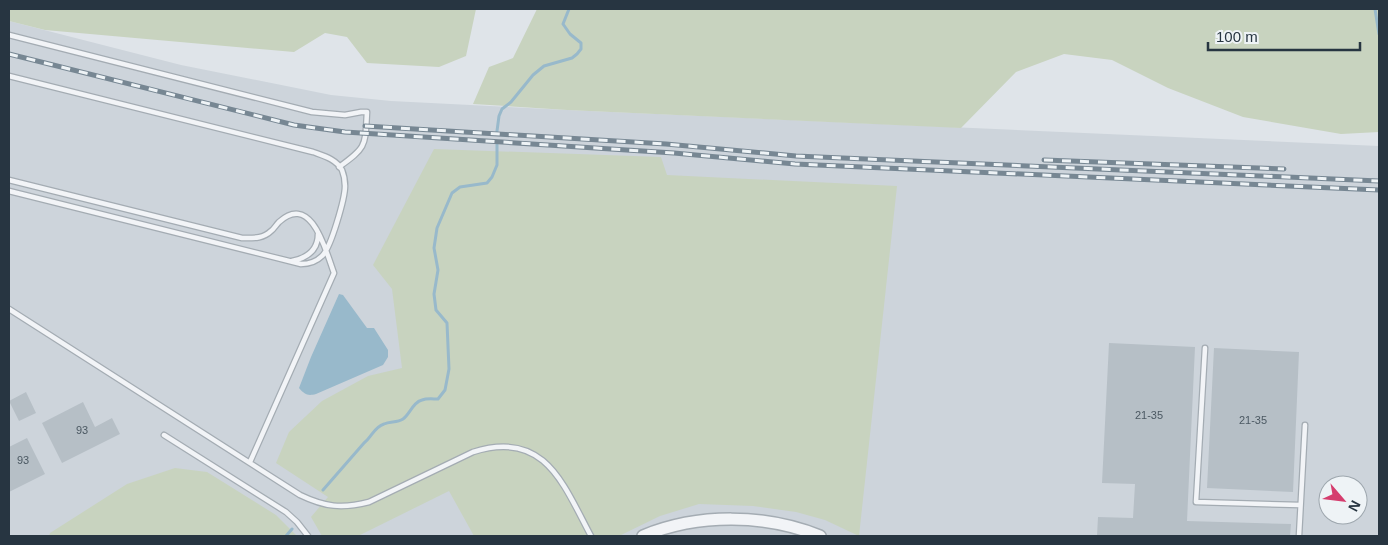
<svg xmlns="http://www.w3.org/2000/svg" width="1388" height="545" font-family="Arial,sans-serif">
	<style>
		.built { fill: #cdd4db; fill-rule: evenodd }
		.green { fill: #c8d3bf }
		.water { fill: #98b9cb }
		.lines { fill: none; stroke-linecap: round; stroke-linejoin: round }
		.stream { stroke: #98b9cb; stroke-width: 3 }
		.building { fill: #b6bfc6 }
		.service-casing { stroke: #a4acb3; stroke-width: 7 }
		.tertiary-casing { stroke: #a4acb3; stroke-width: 14 }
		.service { stroke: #f2f4f7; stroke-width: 4.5 }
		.tertiary { stroke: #f2f4f7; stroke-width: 11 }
		.rail-casing { stroke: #778793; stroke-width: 5 }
		.rail { stroke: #eef3f6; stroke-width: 3; stroke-dasharray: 9; stroke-linecap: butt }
		.labels { text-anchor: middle; stroke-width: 4; stroke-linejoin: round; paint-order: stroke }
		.number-label { font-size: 11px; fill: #4b5862 }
	</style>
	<rect width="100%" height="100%" fill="#dfe4e9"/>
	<path class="built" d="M9,21l172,44 150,30 60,6 176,9 812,36v390h-1370zM1328,485h30v30h-30z"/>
	<path class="green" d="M9,9h467l-10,47 -27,11 -72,-4 -20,-26 -22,-4 -31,19 -249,-22 -36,-9z
		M537,9h842v123l-38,2 -98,-17 -75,-29 -56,-28 -48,-6 -48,18 -55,56 -394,-18 -94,-6 16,-37 24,-9z
		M434,149l227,8 6,18 230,11 -38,350 -34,-16 -29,-8 -43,-6 -54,-2 -39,12 -41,20h-145l-25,-45 -91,45h-36l-11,-19 17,-20 -52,-34 13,-31 33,-31 46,-25 34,-8 -10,-79 -19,-24z
		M175,468l32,4 69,43 21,21h-248l1,-3 77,-49z"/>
	<path class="water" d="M339,294l4,1 24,33h7l14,22v7l-5,8 -67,29c-8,2 -11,1 -17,-6l12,-31z"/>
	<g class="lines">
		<path class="stream" d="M1375,9l4,25
			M497,131l2,-15 3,-7 9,-7 22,-27 11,-9 28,-8 5,-4 4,-5v-6l-11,-9 -7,-10 6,-15
			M323,490l41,-47c8,-6 10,-16 20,-19 6,-3 13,-1 19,-5 7,-5 10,-17 19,-19 5,-2 11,-1 16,-1l7,-9 4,-21 -2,-46 -11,-13 -2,-16 4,-24 -4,-22 3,-20 15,-35 8,-6 27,-4 5,-6 5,-12v-21
			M286,536l6,-7"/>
	</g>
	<path class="building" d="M1109,343l86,4 -8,174 104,3 -1,12h-193l1,-19 35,1 2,-34 -33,-1z
		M1214,348l85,4 -6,140 -86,-4z
		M26,392l10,21 -17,8 -10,-20z
		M83,402l12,25 17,-9 8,16 -58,29 -20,-40z
		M27,438l18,36 -36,18v-45z"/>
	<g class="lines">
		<defs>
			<path id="service" d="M9,35l303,77 33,3 16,-3h6c-2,34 0,35 -28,55
				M9,76l304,76c11,4 23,7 29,18 2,5 3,11 3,16 0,12 -14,62 -23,70 -6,6 -13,8 -21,8l-292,-73
				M9,180l233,58c11,0 21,1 29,-7 3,-2 5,-6 8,-9 33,-30 47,30 55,51l-84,189
				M292,261c15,-3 26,-11 26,-27
				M9,309l291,186c25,12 42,14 69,7l104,-50c72,-23 90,32 118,84
				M1205,348l-9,154 104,3
				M164,435l122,77 11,10 11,14
				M1299,536l6,-111"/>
			<path id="tertiary" d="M643,536c56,-23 122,-22 177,0"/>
		</defs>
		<use href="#service" class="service-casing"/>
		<use href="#tertiary" class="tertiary-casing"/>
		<use href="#service" class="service"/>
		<use href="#tertiary" class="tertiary"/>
		<defs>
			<path id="rail" d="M9,54l285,71 51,7 329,21 121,11 584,26
				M365,126l301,18 130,12 583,25
				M1044,160l240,9"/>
		</defs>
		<use href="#rail" class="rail-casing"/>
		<use href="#rail" class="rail"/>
	</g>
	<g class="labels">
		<g class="number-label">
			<text x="1149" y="419">21-35</text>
			<text x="1253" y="424">21-35</text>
			<text x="82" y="434">93</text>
			<text x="23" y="464">93</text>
		</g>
	</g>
	<rect width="1388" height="545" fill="none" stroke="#273541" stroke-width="20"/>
	<g transform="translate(1343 500) rotate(118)"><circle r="24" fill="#eef3f6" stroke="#9ea7ae"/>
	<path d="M0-4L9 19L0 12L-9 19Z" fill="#d53d6e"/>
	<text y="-8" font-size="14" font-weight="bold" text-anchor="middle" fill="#273541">N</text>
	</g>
	<path d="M1208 42v8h152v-8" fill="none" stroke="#273541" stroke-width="2.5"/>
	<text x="1216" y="42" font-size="15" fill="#273541" stroke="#eef3f6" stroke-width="4" paint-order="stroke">100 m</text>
</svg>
